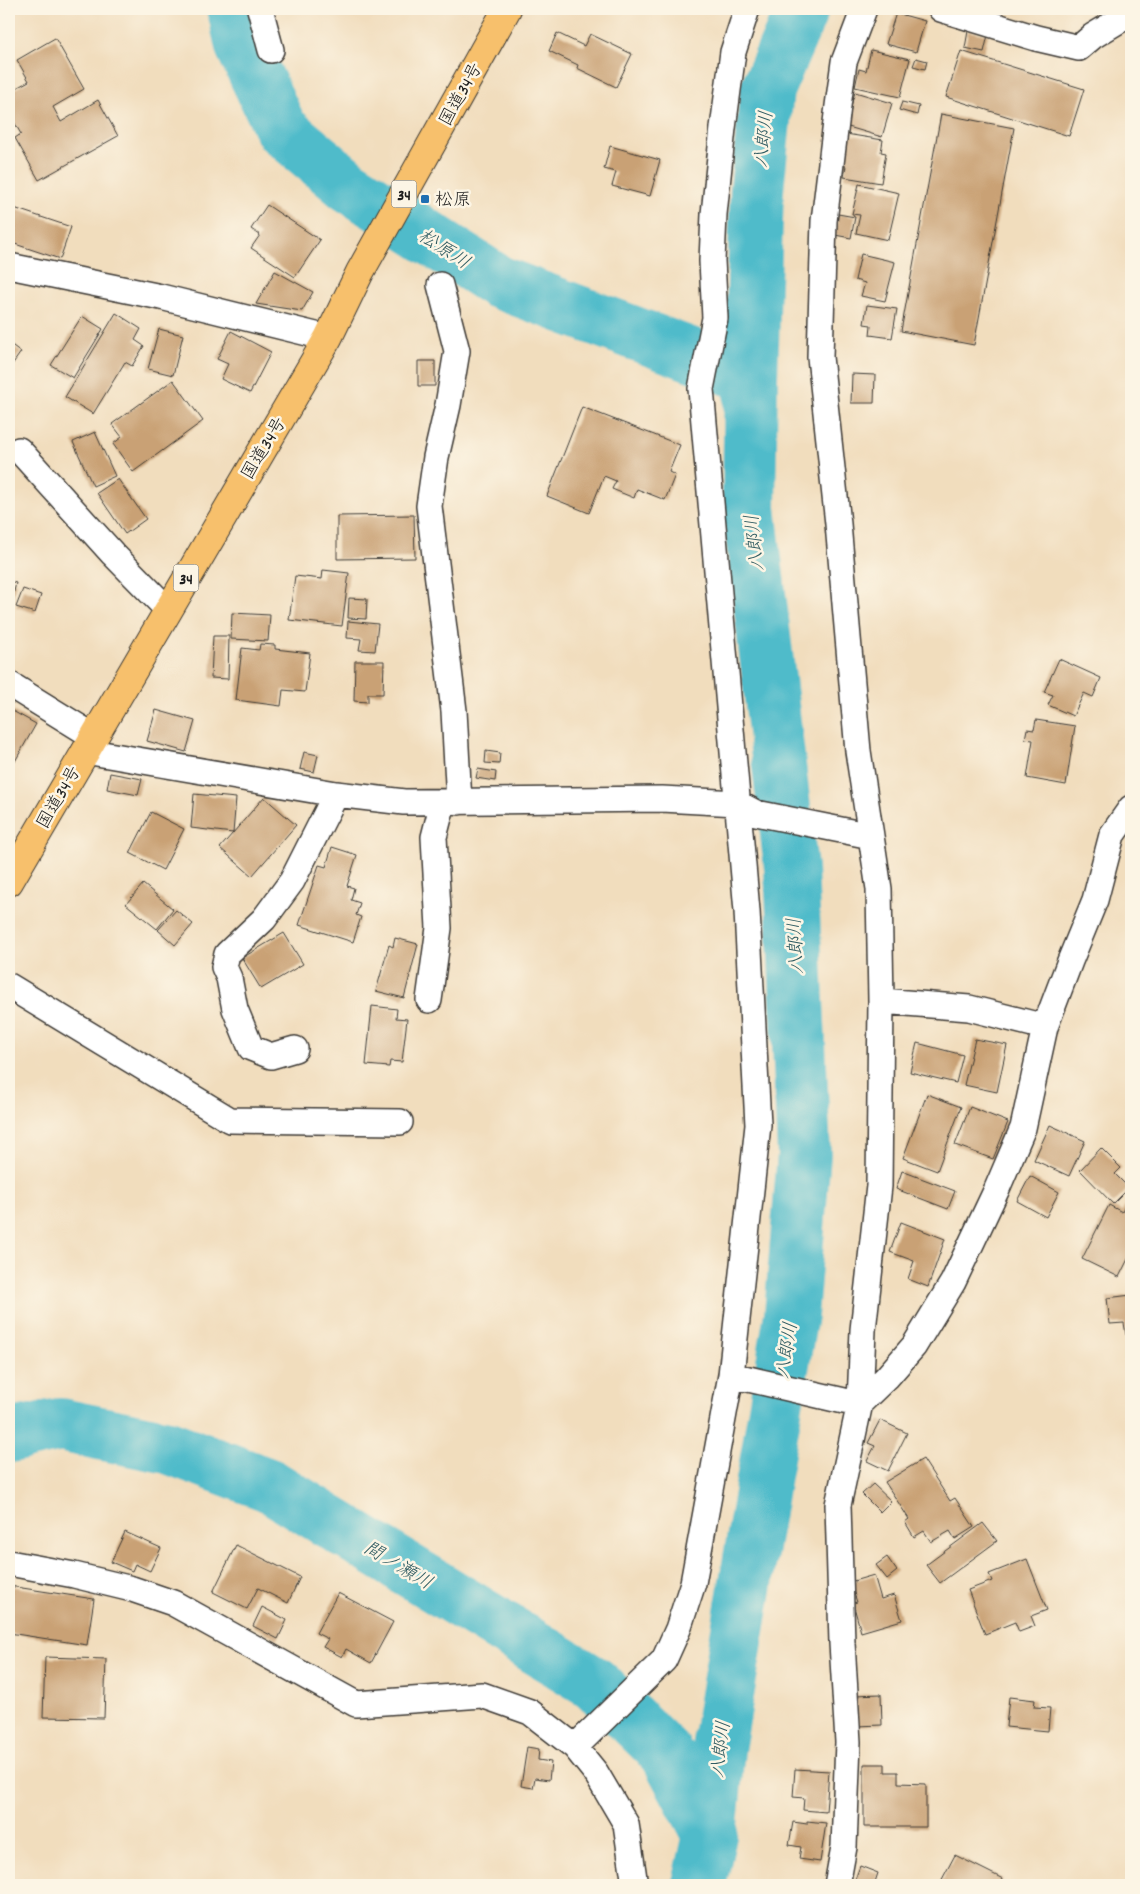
<svg xmlns="http://www.w3.org/2000/svg" width="1140" height="1894" font-family="Dekko,'Klee One',sans-serif">
	<style>
		.lines { fill: none; stroke-linecap: round; stroke-linejoin: round }
		.river { stroke: #4fbbca; stroke-width: 54 }
		.building { fill: #c9a175 }
		.street-casing { stroke: #3c3934; stroke-width: 28 }
		.highway-casing { stroke: #3c3934; stroke-width: 30 }
		.street { stroke: #fff; stroke-width: 25 }
		.highway { stroke: #f7c06c; stroke-width: 28 }
		.poi-dot { fill: #1f6fb2; stroke: #fcf5e5; stroke-width: 2 }
		.labels { text-anchor: middle; stroke-width: 5; stroke-linejoin: round; paint-order: stroke }
		.shield { fill: #fcf5e5; stroke: #5f5d58; stroke-width: 1 }
		.shield-label { font-size: 16px; font-weight: bold; fill: #1c1c1c }
		.street-label { font-size: 18px; fill: #1c1c1c; stroke: #fcf5e5 }
		.poi-label { font-size: 18px; fill: #1c1c1c; stroke: #fcf5e5; text-anchor: start }
		.water-label { font-size: 19px; font-style: italic; fill: #305c62; stroke: #fcf5e5 }
	</style>
	<rect width="100%" height="100%" fill="#fcf5e5"/>
	<filter id="ink" filterUnits="userSpaceOnUse"><feTurbulence type="fractalNoise" baseFrequency=".02" numOctaves="2"/><feDisplacementMap in="SourceGraphic" scale="10" xChannelSelector="R" yChannelSelector="G"/><feConvolveMatrix kernelMatrix="1 2 1 2 8 2 1 2 1" color-interpolation-filters="sRGB"/></filter>
	<filter id="wash" filterUnits="userSpaceOnUse"><feTurbulence type="fractalNoise" baseFrequency=".0096" numOctaves="4" result="noise"/><feDisplacementMap in="SourceGraphic" scale="20" xChannelSelector="R" yChannelSelector="G"/><feGaussianBlur stdDeviation="1.12" result="paint"/><feColorMatrix in="noise" values="0 0 0 0 0 0 0 0 0 0 0 0 0 0 0 0 0 1.4 0 .05"/><feComposite in="paint" operator="in"/></filter>
	<g filter="url(#wash)">
		<rect width="100%" height="100%" fill="#f1ddbd"/>
		<g class="lines">
			<path class="river" d="M234,9l8,37 39,83 67,56 150,97 253,95
				M9,1436l51,-11 108,22 101,38 325,198 72,70 44,82
				M699,1885l11,-50 8,-86 73,-434 13,-161 -13,-286 -42,-360 2,-131 6,-187 10,-100 35,-81"/>
		</g>
		<g id="blocks">
			<path class="building" d="M896,13l29,8 -9,31 -30,-8z
				M968,31l20,4 -4,17 -19,-4z
				M557,33l27,13 6,-12 42,20 -16,33 -39,-19 1,-3 -29,-14z
				M55,38l29,51 -31,18 8,15 37,-22 20,36 -79,44 -24,-42 6,-4 -12,-21v-21l20,-11 -12,-21z
				M871,50l39,9 -10,38 -45,-10 4,-18 7,2z
				M961,51l123,38 -15,47 -123,-39z
				M916,58l11,3 -2,8 -12,-3z
				M855,92l37,11 -10,34 -37,-11z
				M902,102l17,4 -2,9 -18,-5z
				M941,114l73,14 -40,217 -73,-14z
				M846,134l37,6 -2,12 5,1 -5,30 -37,-6 2,-11 -5,-1z
				M610,146l50,14 -10,36 -38,-10 4,-14 -12,-3z
				M859,184l40,9 -11,47 -32,-7 4,-18 -8,-1z
				M267,205l53,35 -25,37 -44,-29 9,-13 -9,-6z
				M14,208l57,19 -11,32 -51,-17v-18z
				M838,214l17,3 -4,21 -16,-3z
				M861,254l34,8 -10,39 -24,-5 4,-13 -10,-3z
				M275,271l38,21 -11,19 -46,-7z
				M867,305l30,4 -5,29 -22,-3 1,-10 -7,-1z
				M116,313l25,16 -6,11 9,6 -12,20 -7,-4 -32,52 -28,-17z
				M82,316l21,13 -30,49 -22,-13z
				M159,329l24,6 -10,40 -25,-6z
				M231,331l40,21 -21,41 -29,-14 7,-15 -11,-5z
				M9,343l12,9 -12,17z
				M418,361h17v25h-17z
				M852,374l23,1 -1,28h-23z
				M173,380l30,41 -70,51 -20,-28 9,-7 -10,-13z
				M582,407l98,38 -11,27 6,3 -10,25 -28,-11 -3,9 -22,-9 4,-8 -12,-5 -15,37 -42,-17z
				M95,432l20,44 -22,10 -20,-44z
				M118,479l28,40 -21,15 -28,-41z
				M414,515l1,43 -78,1v-43z
				M323,570l26,3 -7,53 -53,-6 6,-44 27,3z
				M9,581l7,2 -7,29z
				M23,589l18,6 -6,18 -19,-6z
				M349,598l18,1 -1,20 -18,-1z
				M232,613l38,2 -2,26 -37,-2z
				M348,621l30,3 -3,27 -16,-1 2,-11 -14,-1z
				M213,636h16l-1,43 -17,-1z
				M260,644l15,1v4l35,4 -5,39 -22,-2 -2,16 -45,-6 6,-52 17,2z
				M1059,659l42,19 -8,19 -9,-4 -11,23 -25,-11 5,-10 -9,-3z
				M355,661h29l-1,33h-15v8l-14,-1z
				M9,709l27,15 -27,48z
				M156,710l39,11 -9,31 -39,-11z
				M1036,720l39,6 -9,59 -39,-7 6,-38 -8,-1 2,-10 7,1z
				M486,751l14,2 -1,11 -14,-1z
				M304,752l14,3 -4,17 -14,-3z
				M478,769l18,3 -1,9 -19,-3z
				M110,773l32,6 -4,16 -31,-6z
				M194,794l42,4 -3,35 -42,-5z
				M264,797l32,28 -44,51 -32,-28z
				M151,812l33,17 -21,41 -33,-17z
				M332,847l25,8 -10,31 7,2 -3,12 9,3 -4,12 5,2 -8,25 -54,-17 20,-60 7,2z
				M143,884l30,25 -16,20 -31,-25z
				M176,910l17,14 -18,21 -17,-15z
				M284,933l19,31 -42,25 -19,-31z
				M395,938l23,6 -14,54 -28,-7 13,-46 4,2z
				M372,1006l25,3 -1,9 11,1 -5,43 -12,-1 -1,6 -23,-2z
				M975,1039l32,6 -10,47 -33,-7z
				M917,1043l46,12 -7,28 -46,-11z
				M927,1094l34,13 -24,64 -34,-13z
				M970,1107l38,15 -15,37 -38,-14z
				M1050,1125l35,16 -16,35 -35,-16z
				M1101,1148l20,20 -6,6 14,14 -16,16 -33,-34z
				M902,1171l53,20 -7,18 -52,-20z
				M1030,1176l29,16 -13,25 -29,-16z
				M1127,1202l4,3v48l-12,24 -37,-18 27,-54 13,7z
				M901,1222l44,17 -17,48 -20,-8 6,-18 -24,-9z
				M1131,1295v39l-5,1 -2,-12 -14,1 -3,-26z
				M880,1420l27,13 -19,38 -21,-10 8,-15 -7,-3z
				M923,1459l27,42 5,-3 19,29 -19,12 -5,-8 -19,11 -7,-11 -10,6 -9,-15 4,-3 -24,-37z
				M873,1484l18,17 -11,11 -18,-18z
				M983,1523l14,18 -57,42 -14,-18z
				M125,1532l36,16 -11,23 -15,-7 -3,7 -21,-9z
				M236,1545l64,32 -12,26 -30,-15 -11,21 -34,-17z
				M887,1557l10,14 -10,8 -11,-14z
				M1027,1559l20,51 -16,6 4,10 -16,6 -4,-10 -30,12 -17,-44 24,-9 -3,-7z
				M874,1575l7,24 13,-4 8,25 -41,12 -8,-29 4,-1 -7,-20z
				M9,1586l85,13 -7,46 -78,-12z
				M338,1593l55,29 -22,41 -25,-14 -4,8 -19,-10 5,-8 -12,-6z
				M262,1607l25,13 -9,19 -25,-13z
				M45,1657l61,2 -2,59 -61,-1z
				M881,1694l1,31 -26,1 -1,-31z
				M1009,1697l26,3 -1,7 16,1 -2,23 -42,-4z
				M527,1747l12,2 -1,11 13,2 -2,18 -14,-2 -2,10 -12,-2z
				M864,1764h21v8h13v11l28,1v43h-62z
				M795,1769l34,2 -3,41 -23,-2 1,-12 -11,-1z
				M807,1821l19,2 -6,39 -21,-3 2,-12 -12,-2 4,-23 14,2z
				M955,1855l48,24 -3,6h-61z
				M860,1866l18,7 -4,12h-21z"/>
		</g>
	</g>
	<g filter="url(#ink)">
		<use href="#blocks" fill-opacity="0" stroke="#3c3934" stroke-width="1"/>
		<g class="lines">
			<defs>
				<path id="street" d="M260,9l11,41
					M864,9l-20,53 -6,44 -14,115 -4,136 18,167 20,227 13,85
					M941,9l95,29 43,10 14,-12 38,-23
					M9,266l152,31 167,41
					M440,285l17,66 -9,54 -12,52 -7,49 25,205 5,91
					M19,450l94,104 55,56
					M9,684l84,52
					M85,751l251,43 68,8 258,-3 75,4 19,10 115,23 8,53 2,112 -2,185 -16,144 -3,73 -22,102 4,138 6,99 -4,105 -7,38
					M9,986l221,134 170,2
					M429,1000l10,-72 -5,-91 9,-35
					M881,1001l88,7 76,19
					M295,1049l-24,7 -20,-8 -16,-39 -6,-31 -5,-11 3,-13 37,-35 28,-38 44,-87
					M731,1375l113,26 16,2
					M860,1403l27,-26 27,-31 39,-64 43,-91 27,-63 22,-101 25,-66 25,-61 17,-65 19,-27
					M9,1563l65,12 58,14 41,14 183,101 126,-9 48,17 45,35 89,-87 14,-31 15,-46 38,-208 27,-250 -11,-214 -46,-522 14,-71 -3,-57 2,-47 9,-86 10,-76 14,-43
					M575,1747l21,26 30,51 9,61"/>
				<path id="highway" d="M9,882l319,-544 32,-66 147,-263"/>
			</defs>
			<use href="#street" class="street-casing"/>
			<use href="#highway" class="highway-casing"/>
			<use href="#street" class="street"/>
			<use href="#highway" class="highway"/>
		</g>
	</g>
	<rect class="poi-dot" x="420" y="194" width="10" height="10" rx="2.5"/>
	<g class="labels">
		<g class="shield">
			<rect x="391.5" y="180.5" width="25" height="27" rx="4"/>
			<rect x="173.5" y="564.5" width="25" height="27" rx="4"/>
		</g>
		<g class="shield-label">
			<text x="404" y="200">34</text>
			<text x="186" y="584">34</text>
		</g>
		<g class="street-label">
			<text transform="translate(460 94) rotate(-61)" y="6">国道34号</text>
			<text transform="translate(263 448) rotate(-59)" y="6">国道34号</text>
			<text transform="translate(58 797) rotate(-60)" y="6">国道34号</text>
		</g>
		<g class="poi-label">
			<text x="435" y="205">松原</text>
		</g>
		<g class="water-label">
			<text transform="translate(762 139) rotate(-84)" y="7">八郎川</text>
			<text transform="translate(445 248) rotate(33)" y="7">松原川</text>
			<text transform="translate(753 543) rotate(-96)" y="7">八郎川</text>
			<text transform="translate(794 946) rotate(-93)" y="7">八郎川</text>
			<text transform="translate(785 1350) rotate(-81)" y="7">八郎川</text>
			<text transform="translate(399 1564) rotate(31)" y="7">間ノ瀬川</text>
			<text transform="translate(719 1749) rotate(-83)" y="7">八郎川</text>
		</g>
	</g>
	<rect width="1140" height="1894" fill="none" stroke="#fcf5e5" stroke-width="30"/>
</svg>
